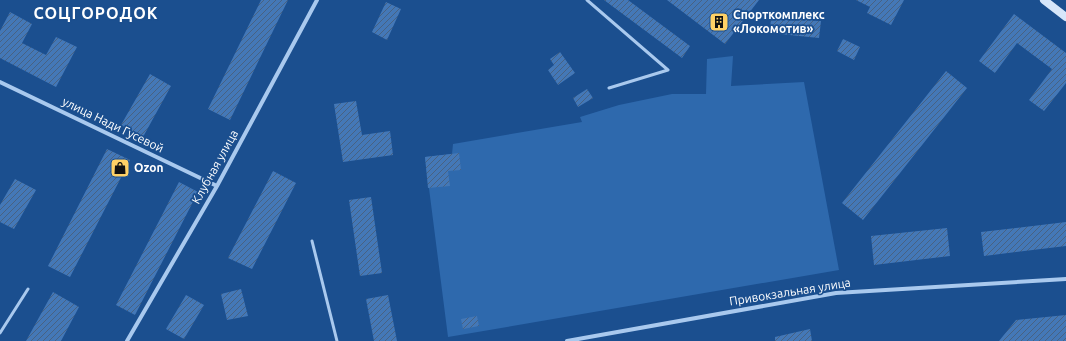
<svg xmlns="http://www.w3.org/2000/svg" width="1066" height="341" font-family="Ubuntu,sans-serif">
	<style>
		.green { fill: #2e69ad }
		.building { fill: url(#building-hatch) }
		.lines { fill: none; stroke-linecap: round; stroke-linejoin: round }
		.lane { stroke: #a9c9ee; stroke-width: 3 }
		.street { stroke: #a9c9ee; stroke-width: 4 }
		.secondary { stroke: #d6e6fa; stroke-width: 8 }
		.labels { text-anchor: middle; stroke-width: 3.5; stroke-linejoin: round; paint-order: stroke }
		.poi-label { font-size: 12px; font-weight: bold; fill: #fff; stroke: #1b4f8f; text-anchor: start }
		.street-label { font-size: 12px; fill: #fff; stroke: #1b4f8f }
		.district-label { font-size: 16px; font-weight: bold; letter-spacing: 1px; fill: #fff; stroke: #1b4f8f }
	</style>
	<defs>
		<pattern id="building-hatch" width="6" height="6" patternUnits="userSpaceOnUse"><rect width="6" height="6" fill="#4478b7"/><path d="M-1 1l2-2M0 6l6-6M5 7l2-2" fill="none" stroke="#486282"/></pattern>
	</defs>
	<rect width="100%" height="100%" fill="#1b4f8f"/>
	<path class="green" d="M733,56l-2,30 73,-4 35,188 -391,67 -23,-180 27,-3 1,-10 129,-22 -2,-5 39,-12 53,-11h34l1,-35z"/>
	<path class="building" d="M261,0h27l-58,120 -22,-11z
		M604,0h24l62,46 -8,12z
		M667,0h92l-34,44z
		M856,0h48l-13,25 -24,-12 3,-6z
		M386,2l15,7 -14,31 -15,-8z
		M10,12l22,12 -10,19 24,12 10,-18 21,10 -21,40 -56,-29v-27z
		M1014,14l52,39v30l-22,28 -15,-11 23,-31 -35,-26 -22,30 -16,-12z
		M771,16l50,5 -2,17 -49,-5z
		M843,39l17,8 -6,13 -17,-9z
		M560,52l15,21 -17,12 -10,-15 6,-5 -4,-6z
		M946,71l21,17 -104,132 -21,-17z
		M150,74l21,12 -28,51 -22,-12z
		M587,89l6,9 -15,9 -5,-9z
		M356,101l6,34 28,-4 3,24 -50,7 -9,-58z
		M107,149l23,11 -60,117 -22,-11z
		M459,153l2,17 -13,1 2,15 -22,2 -3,-31z
		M273,171l23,12 -44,86 -24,-11z
		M15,179l21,11 -22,39 -14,-7v-17z
		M179,182l19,10 -63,123 -19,-10z
		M371,197l11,76 -22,3 -11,-76z
		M1066,222v24l-82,10 -3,-24z
		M947,228l3,28 -76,9 -3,-29z
		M241,289l7,27 -21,4 -6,-26z
		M53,292l26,15 -18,34h-35z
		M186,295l18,10 -20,34 -18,-10z
		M388,295l9,46h-23l-8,-42z
		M1066,315v26h-67l17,-21z
		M477,316l2,10 -16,3 -2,-10z
		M810,329l2,12h-37v-4z"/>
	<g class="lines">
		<path class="lane" d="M587,0l81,70 -59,18
			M312,241l25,100
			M0,333l28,-44"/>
		<path class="street" d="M0,82l217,104
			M127,341l90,-155 100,-186
			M567,341l269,-48 230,-14"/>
		<path class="secondary" d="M1044,0l22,17"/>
	</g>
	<defs>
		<symbol id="building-square" viewBox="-11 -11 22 22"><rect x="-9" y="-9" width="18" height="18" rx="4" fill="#ffd166" stroke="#1b4f8f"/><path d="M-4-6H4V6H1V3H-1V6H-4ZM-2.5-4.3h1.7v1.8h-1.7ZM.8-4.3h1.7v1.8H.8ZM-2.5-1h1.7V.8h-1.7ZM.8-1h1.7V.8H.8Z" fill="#111"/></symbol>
		<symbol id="shop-square" viewBox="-11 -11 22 22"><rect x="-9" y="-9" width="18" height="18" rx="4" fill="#ffd166" stroke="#1b4f8f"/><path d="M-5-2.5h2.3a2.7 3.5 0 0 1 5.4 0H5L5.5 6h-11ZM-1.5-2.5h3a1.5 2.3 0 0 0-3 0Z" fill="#111"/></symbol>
	</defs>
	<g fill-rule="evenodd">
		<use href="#building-square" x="708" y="11" width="22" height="22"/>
		<use href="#shop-square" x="109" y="157" width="22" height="22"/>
	</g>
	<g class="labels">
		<g class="poi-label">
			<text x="733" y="19">Спорткомплекс<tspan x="733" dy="14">«Локомотив»</tspan></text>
			<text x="134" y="172">Ozon</text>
		</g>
		<g class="street-label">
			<text transform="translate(113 125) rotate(26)" y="4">улица Нади Гусевой</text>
			<text transform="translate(215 167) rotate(-61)" y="4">Клубная улица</text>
			<text transform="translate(790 292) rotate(-9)" y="4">Привокзальная улица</text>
		</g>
		<g class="district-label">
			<text x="96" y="19">СОЦГОРОДОК</text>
		</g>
	</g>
</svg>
